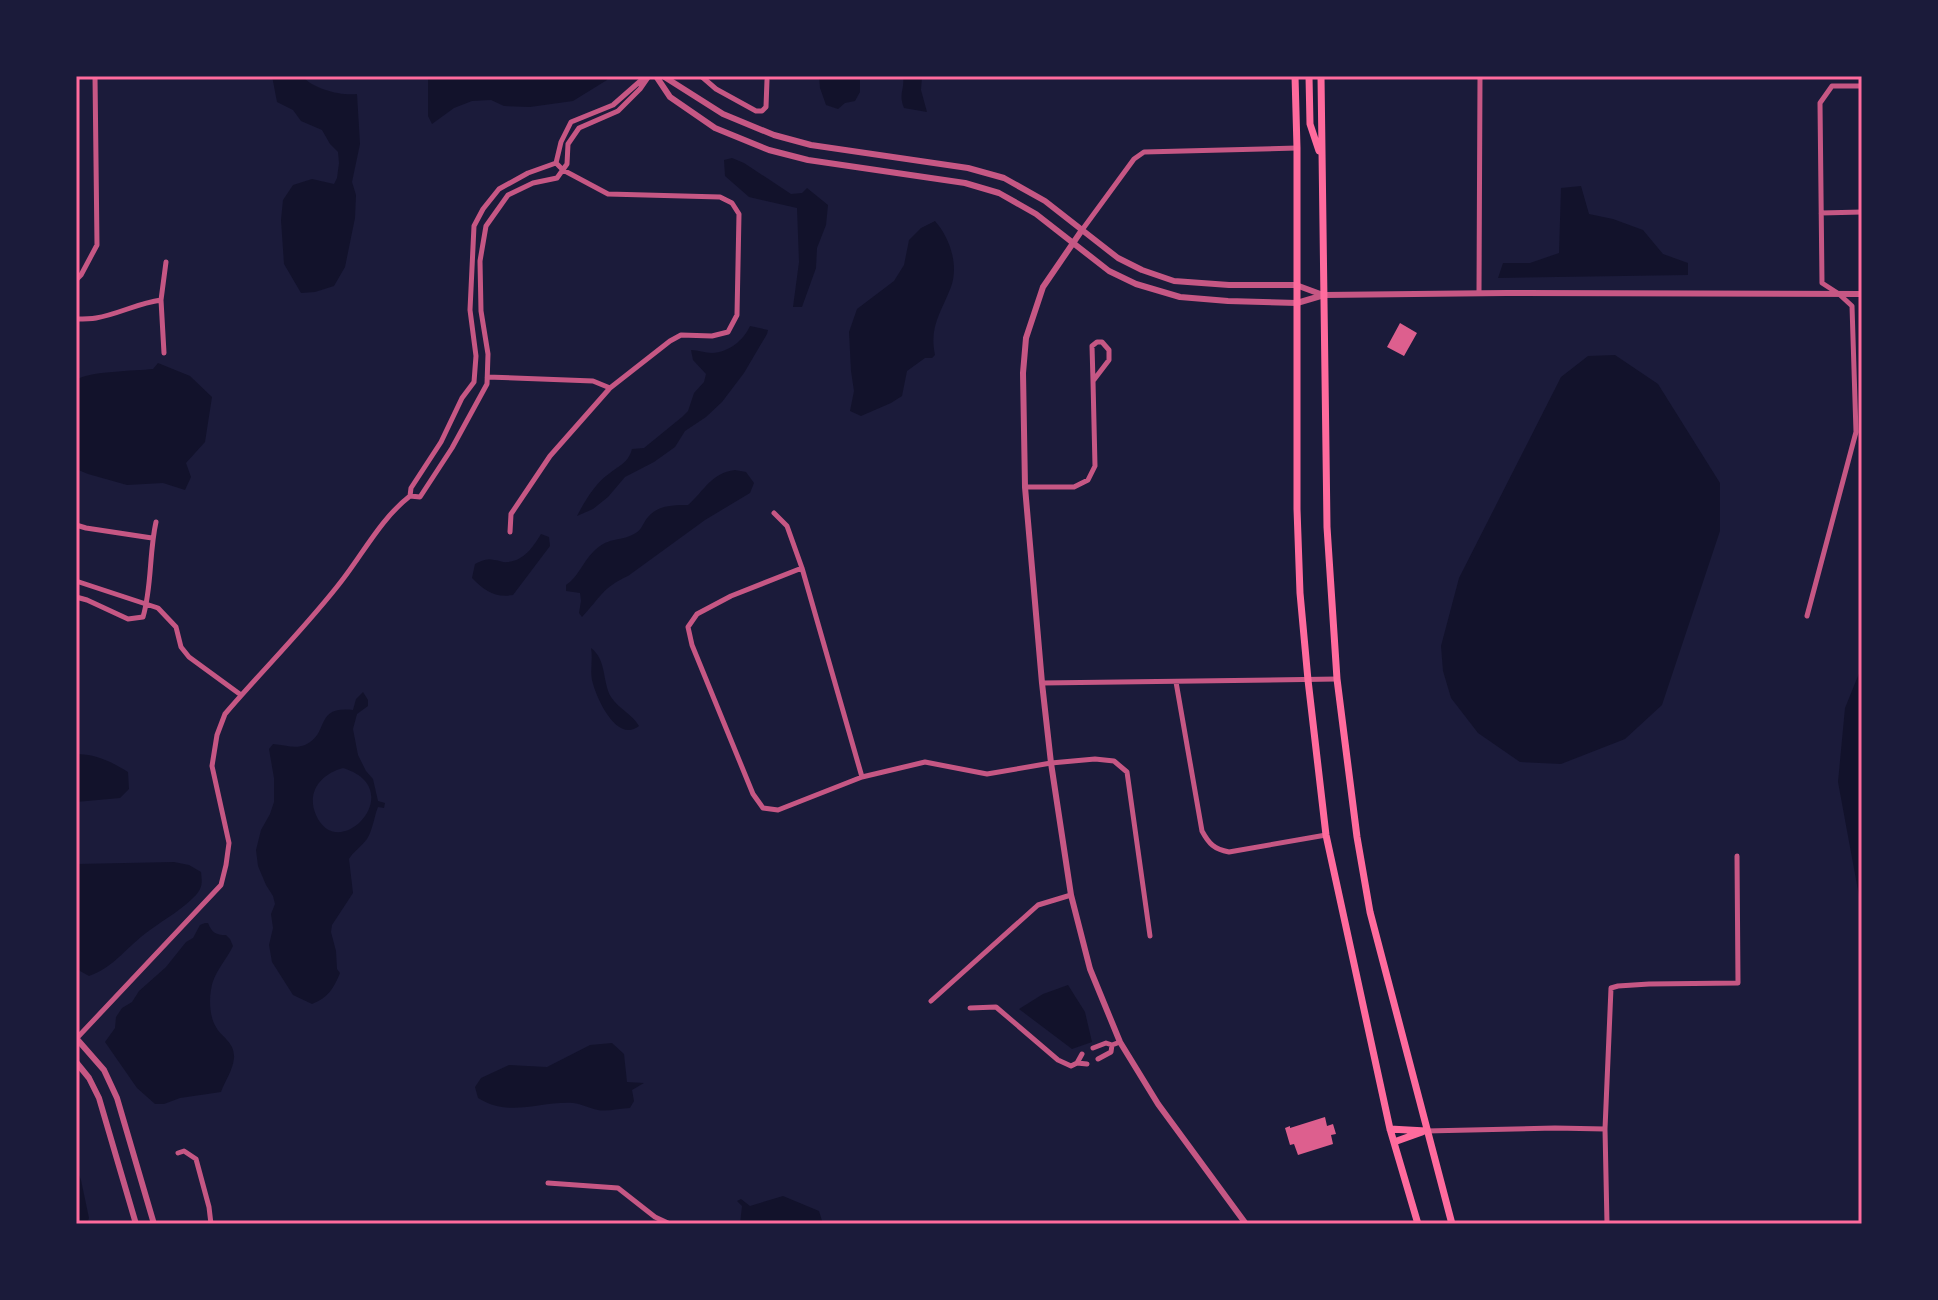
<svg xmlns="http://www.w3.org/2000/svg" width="1938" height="1300" font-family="Poppins,sans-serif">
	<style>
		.water { fill: #12122b; fill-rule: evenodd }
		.building { fill: #dd5f8e }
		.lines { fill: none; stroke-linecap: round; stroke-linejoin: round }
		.minor { stroke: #c65784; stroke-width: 5 }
		.tertiary { stroke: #c65784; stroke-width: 6 }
		.primary { stroke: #ff6b9d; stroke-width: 7 }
		.neatline { fill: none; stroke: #ff6b9d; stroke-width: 3 }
	</style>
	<rect width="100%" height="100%" fill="#1b1b3a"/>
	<path class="water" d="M272,76h30c11,13 39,20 55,18l3,50 -8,38 4,13 -1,23 -10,49 -11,19 -19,6 -14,1 -17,-29 -3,-44 2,-20 10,-15 19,-6 22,5 3,-6 2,-15 -1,-11 -8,-8 -8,-14 -21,-9 -8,-11 -16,-8z
		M428,76h180l-1,4 -34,21 -43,6 -26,-1 -13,-6 -19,1 -18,7 -22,16 -4,-8z
		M819,76h41v16l-5,9 -10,2 -7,6 -12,-4 -6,-17z
		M903,76h19l-1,14 6,22 -23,-4c-6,-15 1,-18 -1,-32z
		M732,158l12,5 47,31 11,-1 5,-5 21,17 -2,20 -9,23 -1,20 -14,39h-9l6,-45 -2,-54 -48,-11 -24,-21 -1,-16z
		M1581,186l8,28 24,5 30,11 20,24 25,9v12l-190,3 5,-15h27l29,-10 2,-65z
		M935,221c15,17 24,44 16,66 -10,26 -22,39 -16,68l-3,3h-7l-18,13 -5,25 -11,7 -30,13 -11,-5 4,-20 -3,-20 -2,-39 8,-23 37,-28 10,-16 5,-25 12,-12z
		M750,326l18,4 -1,4 -23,39 -22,29 -16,15 -21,14 -10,16 -21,15 -29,15 -17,20 -15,12 -16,7c8,-15 18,-33 33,-43 10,-8 18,-10 22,-24l12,-1 38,-31 6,-6 6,-18 10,-11 2,-8 -13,-14 -2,-10c7,0 14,3 21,3 17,-1 31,-12 38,-27z
		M1615,355l43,29 62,99v48l-58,174 -37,34 -64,25 -41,-2 -42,-29 -27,-35 -8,-27 -2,-25 18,-68 102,-201 27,-21z
		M158,363l32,13 22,21 -7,45 -19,21 5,14 -6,13 -22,-7 -36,2 -39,-11 -12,-5v-89c13,-9 59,-9 77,-11z
		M735,470l11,2 8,11 -4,10 -45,27 -77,56c-25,11 -28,22 -46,41l-3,-4 2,-12 -1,-8 -14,-2v-6c12,-8 17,-23 27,-33 15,-15 23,-10 39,-17 10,-4 10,-11 16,-18 10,-12 26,-12 40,-12 17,-15 23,-32 47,-35z
		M541,534l8,3 1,9 -37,49c-18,3 -28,-4 -41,-17l3,-14c6,-3 12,-6 19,-4 5,0 8,3 13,2 17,-1 26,-15 34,-28z
		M591,648c16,12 11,33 20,49 8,12 21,17 28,29 -22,18 -43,-28 -47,-46 -2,-10 1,-21 -1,-32z
		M1862,666v246l-24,-130 7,-74z
		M363,692l5,8v6l-11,8 -4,15 5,26 8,16 7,8 5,22 7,2 -1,5 -6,-1c-4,10 -5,22 -11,32 -6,8 -14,13 -18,20l4,34 -21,32 -1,7 5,19 1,18 3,4c-6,15 -12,25 -28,31l-19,-9 -21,-33 -3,-17 4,-17 -2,-14 4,-10 -2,-8 -7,-11 -8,-19 -2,-16 5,-20 9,-16 4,-12v-24l-5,-29 4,-5c12,1 22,5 32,1 26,-12 8,-39 48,-35l3,-11zM343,768c68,21 -5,98 -27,47 -10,-23 5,-41 27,-47z
		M76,754c20,0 36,8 52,18l1,17 -9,9 -44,4z
		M174,862l15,3 12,7c1,10 2,15 -5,23 -13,14 -31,24 -46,35 -22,15 -36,38 -61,46l-9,-5 -4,-5v-102z
		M205,923h3c4,10 8,12 18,12l4,4 3,7c-7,15 -20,27 -22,44 -2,11 -1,28 5,37 6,11 19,15 18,31 -1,12 -9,23 -13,34l-41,6 -16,6h-9l-18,-16 -32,-46 10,-14 1,-11 6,-9 10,-6 7,-11 27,-24 20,-25 7,-4 7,-13z
		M1068,985l17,27 7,30 -20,7 -53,-40 24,-15z
		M612,1043l12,11 3,28 17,1 -12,7 2,11 -4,7c-10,0 -23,4 -32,2 -9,-2 -16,-6 -25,-7 -33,-2 -64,15 -95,-5l-3,-11 6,-9 28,-13 38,2 43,-22z
		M76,1168l5,12 8,38 -2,6h-11z
		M783,1196l36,15 4,13h-83l2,-18 -5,-5 4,-2 9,7z"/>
	<path class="building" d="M1400,323l17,10 -13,23 -17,-9z
		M1325,1117l2,9 6,-2 3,10 -5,1 2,9 -35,11 -4,-11 -4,1 -5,-17 5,-2v2z"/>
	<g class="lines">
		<path class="minor" d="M701,76l15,13 40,22h6l4,-4 1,-27
			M1821,213l41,-1
			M1082,230l52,-71 10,-7 153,-4
			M76,280l5,-5 16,-30 -2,-169
			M1479,293l1,-217
			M161,300l3,53
			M76,319c7,0 14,0 20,-1 23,-4 42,-15 65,-18l5,-38
			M487,377l106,4 17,7
			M1025,487h49l14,-7 7,-14 -2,-85 16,-21v-10l-7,-8h-5l-5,4 1,35
			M410,496l1,-8 30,-46 21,-44 12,-16 2,-26 -6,-46 4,-84 9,-17 16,-20 29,-16 28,-10 5,-21 10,-20 42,-17 33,-29
			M774,513l13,13 15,42 60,209
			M76,525l10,3 66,10
			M510,532l1,-18 39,-58 60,-68 60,-47 11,-6 31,1 16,-4 9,-17 2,-101 -7,-11 -12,-6 -112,-3 -45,-24 -7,-7
			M802,568l-71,28 -34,18 -9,13 4,18 61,149 10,14 15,2 84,-33 63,-15 62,12 64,-11 44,-4 19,2 13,11 23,164
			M76,581l82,27 18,19 5,20 8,10 52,38
			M76,597l11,3 41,19 15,-2c9,-30 6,-64 13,-95
			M1807,616l49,-184 -4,-126 -13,-12 -17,-11 -2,-180 12,-17h30
			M1176,682l26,149c7,13 12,18 27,21l97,-17
			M1042,683l295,-4
			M931,1001l107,-96 33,-10
			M970,1008l26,-1 62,53 13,6 6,-3 10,1
			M76,1039l145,-154 5,-20 3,-22 -17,-77 5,-31 8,-21c36,-42 76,-82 111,-126 25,-30 43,-68 74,-92l10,1 32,-49 35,-64 1,-30 -7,-43 -1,-50 6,-35 22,-31 25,-12 24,-5 10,-14 1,-20 11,-16 39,-17 22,-22 9,-13
			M1093,1048l13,-5 6,2 8,-3
			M1098,1059l13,-7 1,-7
			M1077,1063l5,-9
			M1426,1131l129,-3 50,1
			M178,1153l6,-2 12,8 13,48 2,17
			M548,1183l70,5 37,29 15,7
			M1607,1224l-2,-95 6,-141 7,-2 31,-2 89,-1 -1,-127"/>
		<path class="tertiary" d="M656,76l14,21 45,31 54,22 39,10 157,23 34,10 37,21 73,57 27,13 44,13 48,4 69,2 27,-8 182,-2 356,1
			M663,76l60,38 51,21 37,10 157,23 36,10 41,23 73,57 24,12 32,11 55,4h67l27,10
			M1082,230l-39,57 -17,51 -3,35 2,114 17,196 9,80 20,132 19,74 30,73 38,62 88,120
			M76,1038l28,32 13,28 37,126
			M76,1062l13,16 10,20 37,126"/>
		<path class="primary" d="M1295,76l2,72v361l3,84 8,87 18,155 64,294 28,95
			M1309,76l1,48 9,27
			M1321,76l6,451 10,152 20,158 13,75 82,312
			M1390,1129l36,2
			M1394,1142l28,-10"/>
	</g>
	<rect width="1938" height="1300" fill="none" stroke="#1b1b3a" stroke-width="156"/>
	<rect x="78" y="78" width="1782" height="1144" class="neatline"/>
</svg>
